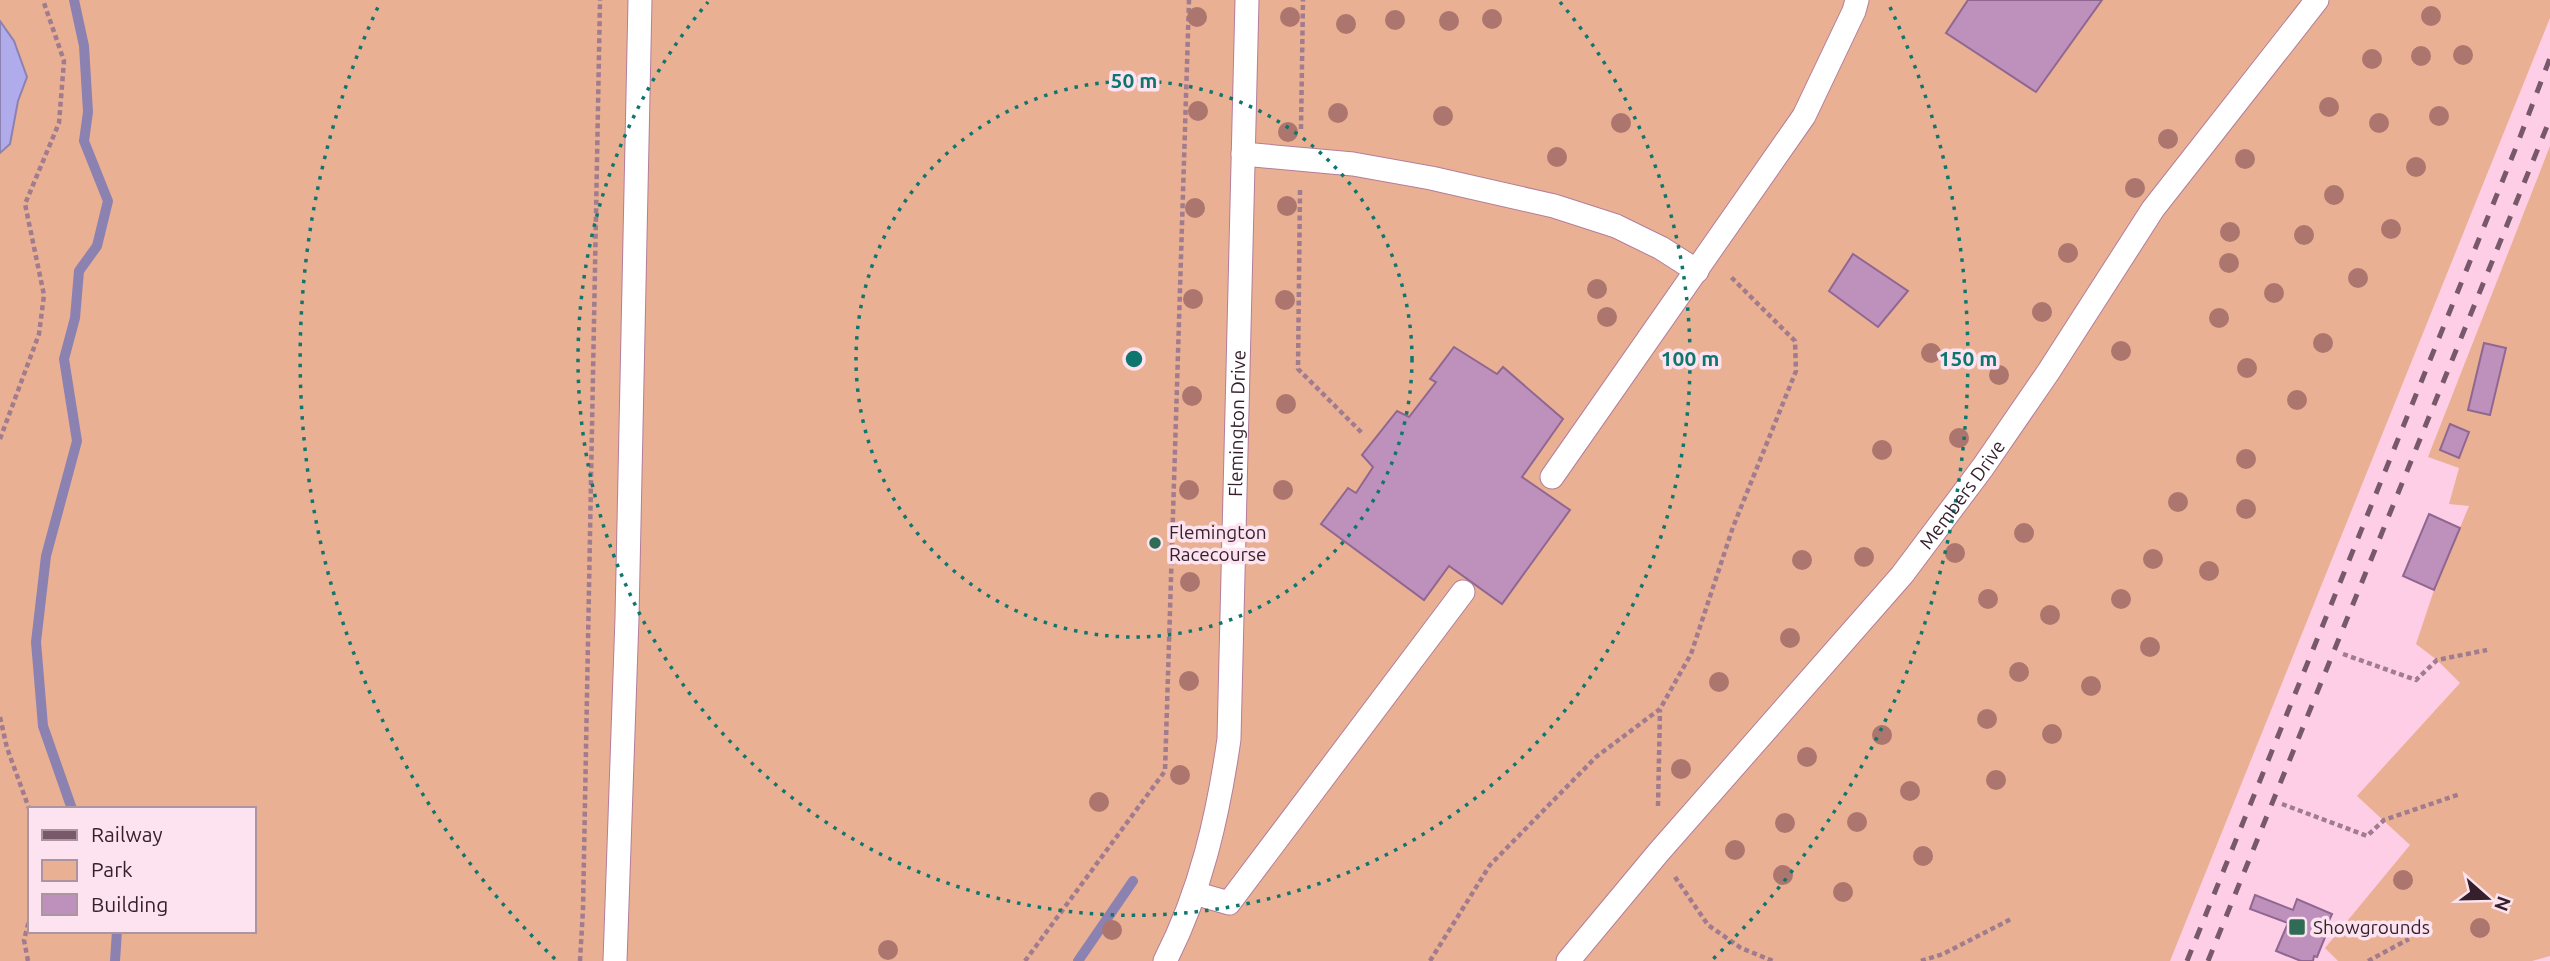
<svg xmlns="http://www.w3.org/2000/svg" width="2550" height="961" font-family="Ubuntu,sans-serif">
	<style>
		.green { fill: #eab094; fill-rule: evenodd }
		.water { fill: #b0aceb; stroke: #8b82b1; stroke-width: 2 }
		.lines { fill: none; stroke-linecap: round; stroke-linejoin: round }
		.stream { stroke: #8b82b1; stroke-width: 10 }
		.building { fill: #bd91bc; stroke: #906790; stroke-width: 2 }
		.lane-casing { stroke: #b47d99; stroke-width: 25 }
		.path { stroke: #a07c8e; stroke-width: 4.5; stroke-dasharray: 5 3.5; stroke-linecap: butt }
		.lane { stroke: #fff; stroke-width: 23 }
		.rail { stroke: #775969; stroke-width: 5; stroke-dasharray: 12 12; stroke-linecap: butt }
		.tree { fill: #ac766e }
		.ring { fill: none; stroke: #0f766e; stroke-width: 3.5; stroke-dasharray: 3.5 7 }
		.poi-dot { fill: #306b56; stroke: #fce3ef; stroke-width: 2.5 }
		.labels { text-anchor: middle; stroke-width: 7; stroke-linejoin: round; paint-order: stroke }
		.street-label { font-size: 19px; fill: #351f2b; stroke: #fce3ef }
		.poi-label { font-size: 19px; fill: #351f2b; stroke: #fce3ef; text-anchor: start }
		.centre { fill: #0f766e; stroke: #fce3ef; stroke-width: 3.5 }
		.ring-label { font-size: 21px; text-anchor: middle; font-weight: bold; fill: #0f766e; stroke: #fce3ef; stroke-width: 7; stroke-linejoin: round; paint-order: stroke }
	</style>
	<rect width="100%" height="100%" fill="#fecee6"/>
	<path class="green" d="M0,0h2550v18l-380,943h-2170zM30,809h224v122h-224z
		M2550,146v810l-18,5h-194l-13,-13 85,-103 -53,-49 103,-113 -23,-23 -21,-16 18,-54 35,-84 -20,-2 10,-36 -31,-11zM2484,343l23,6 -19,66 -20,-6z"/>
	<path class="water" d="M0,21l14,20 13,36 -9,24 -8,43 -10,9z"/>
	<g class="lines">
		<path class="stream" d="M72,809l-29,-83 -7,-84 10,-86 31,-115 -13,-82 11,-41 4,-47 18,-25 11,-45 -24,-60 4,-29 -4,-66 -10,-46
			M115,961l2,-30
			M1078,961l55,-80"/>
	</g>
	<path class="building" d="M1968,0h134l-66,92 -90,-59z
		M1853,254l55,37 -30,36 -49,-36z
		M2484,343l22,5 -16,67 -22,-5z
		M1454,347l43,27 6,-7 60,52 -41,58 48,33 -68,94 -53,-38 -25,34 -103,-76 27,-36 8,5 17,-26 -11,-12 35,-44 12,6 27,-35 -6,-3z
		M2450,424l19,8 -10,26 -19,-8z
		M2429,514l31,14 -26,62 -31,-14z
		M2255,895l38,15 4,-11 35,15 -4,9 2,2 -13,32 -3,-1 -1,5h-12l-25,-10 12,-28 -38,-14z"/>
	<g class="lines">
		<defs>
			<g id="lane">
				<path d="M1243,154l110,10 78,14 123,28 62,20 45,22 36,23"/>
				<path d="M1552,477l252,-361 50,-105 3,-11"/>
				<path d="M1194,893l35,10 234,-311"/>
				<path d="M615,961l12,-343 13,-618"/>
				<path id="s1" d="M1165,961c36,-70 53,-145 64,-222l18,-739"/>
				<path id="s2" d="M1568,961l90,-108 244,-278 81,-108 66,-96 104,-162 164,-209"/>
			</g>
		</defs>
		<use href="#lane" class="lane-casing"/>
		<path class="path" d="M1301,129l2,-129
			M1300,190l-2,179 64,64
			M0,439l39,-105 5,-39 -19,-91 34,-81 5,-62 -21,-61
			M2343,654l73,26 21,-20 50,-10
			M0,717l7,31 23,63
			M2282,804l85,32 17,-16 76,-26
			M1658,806l2,-96
			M1675,877l33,48 33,23 32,13
			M28,961l-4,-21 6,-23
			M580,961l3,-52 17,-909
			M1025,961l140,-190 24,-771
			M1430,961l60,-96 106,-108 64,-48 31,-55 42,-127 63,-156 -1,-30 -65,-65
			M1921,961l22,-7 70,-36
			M2368,961l41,-22"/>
		<use href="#lane" class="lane"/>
		<path class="rail" d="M2187,961l330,-816 33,-87
			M2208,961l342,-842"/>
	</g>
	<g class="tree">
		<circle cx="2431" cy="16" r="10"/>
		<circle cx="1197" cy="17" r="10"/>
		<circle cx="1290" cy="17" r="10"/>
		<circle cx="1492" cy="19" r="10"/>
		<circle cx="1395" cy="20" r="10"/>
		<circle cx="1449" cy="21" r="10"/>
		<circle cx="1346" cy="24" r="10"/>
		<circle cx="2463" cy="55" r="10"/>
		<circle cx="2421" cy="56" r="10"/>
		<circle cx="2372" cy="59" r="10"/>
		<circle cx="2329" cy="107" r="10"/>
		<circle cx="1198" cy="111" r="10"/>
		<circle cx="1338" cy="113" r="10"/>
		<circle cx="1443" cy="116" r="10"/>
		<circle cx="2439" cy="116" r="10"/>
		<circle cx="1621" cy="123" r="10"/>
		<circle cx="2379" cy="123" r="10"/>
		<circle cx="1288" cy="132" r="10"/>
		<circle cx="2168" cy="139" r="10"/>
		<circle cx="1557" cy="157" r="10"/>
		<circle cx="2245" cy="159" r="10"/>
		<circle cx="2416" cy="167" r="10"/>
		<circle cx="2135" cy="188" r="10"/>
		<circle cx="2334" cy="195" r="10"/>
		<circle cx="1287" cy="206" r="10"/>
		<circle cx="1195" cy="208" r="10"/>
		<circle cx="2391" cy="229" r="10"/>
		<circle cx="2230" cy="232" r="10"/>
		<circle cx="2304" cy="235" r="10"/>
		<circle cx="2068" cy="253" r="10"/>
		<circle cx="2229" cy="263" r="10"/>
		<circle cx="2358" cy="278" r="10"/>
		<circle cx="1597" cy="289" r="10"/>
		<circle cx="2274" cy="293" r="10"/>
		<circle cx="1193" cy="299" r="10"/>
		<circle cx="1285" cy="300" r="10"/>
		<circle cx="2042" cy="312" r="10"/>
		<circle cx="1607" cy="317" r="10"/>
		<circle cx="2219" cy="318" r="10"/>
		<circle cx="2323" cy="343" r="10"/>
		<circle cx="2121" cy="351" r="10"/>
		<circle cx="1931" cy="353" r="10"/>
		<circle cx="2247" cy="368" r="10"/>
		<circle cx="1999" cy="375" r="10"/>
		<circle cx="1192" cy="396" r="10"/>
		<circle cx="2297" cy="400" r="10"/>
		<circle cx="1286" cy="404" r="10"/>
		<circle cx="1959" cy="438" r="10"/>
		<circle cx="1882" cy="450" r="10"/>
		<circle cx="2246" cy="459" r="10"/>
		<circle cx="1189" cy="490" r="10"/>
		<circle cx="1283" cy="490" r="10"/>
		<circle cx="2178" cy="502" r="10"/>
		<circle cx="2246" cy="509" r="10"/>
		<circle cx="2024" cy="533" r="10"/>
		<circle cx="1955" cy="553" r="10"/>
		<circle cx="1864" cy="557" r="10"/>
		<circle cx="2153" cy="559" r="10"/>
		<circle cx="1802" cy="560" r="10"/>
		<circle cx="2209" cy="571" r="10"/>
		<circle cx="1190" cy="582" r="10"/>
		<circle cx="1988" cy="599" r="10"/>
		<circle cx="2121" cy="599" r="10"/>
		<circle cx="2050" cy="615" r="10"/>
		<circle cx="1790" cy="638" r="10"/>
		<circle cx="2150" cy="647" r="10"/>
		<circle cx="2019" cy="672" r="10"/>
		<circle cx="1189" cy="681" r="10"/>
		<circle cx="1719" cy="682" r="10"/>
		<circle cx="2091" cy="686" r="10"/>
		<circle cx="1987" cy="719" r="10"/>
		<circle cx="2052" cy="734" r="10"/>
		<circle cx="1882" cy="735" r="10"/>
		<circle cx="1807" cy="757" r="10"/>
		<circle cx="1681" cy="769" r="10"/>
		<circle cx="1180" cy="775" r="10"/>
		<circle cx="1996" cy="780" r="10"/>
		<circle cx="1910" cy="791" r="10"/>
		<circle cx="1099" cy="802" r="10"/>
		<circle cx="1857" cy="822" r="10"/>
		<circle cx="1785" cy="823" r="10"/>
		<circle cx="1735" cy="850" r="10"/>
		<circle cx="1923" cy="856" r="10"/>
		<circle cx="1783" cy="875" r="10"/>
		<circle cx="2403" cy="880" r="10"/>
		<circle cx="1843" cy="892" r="10"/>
		<circle cx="2480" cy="928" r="10"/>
		<circle cx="1112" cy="930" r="10"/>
		<circle cx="888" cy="950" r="10"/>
	</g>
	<g class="ring">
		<circle cx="1134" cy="359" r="278"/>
		<path d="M1560 2A556 556 0 1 1 708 2"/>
		<path d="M555 959A834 834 0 0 1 378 7M1890 7A834 834 0 0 1 1713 959"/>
	</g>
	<g class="poi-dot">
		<circle cx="1155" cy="543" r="7"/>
		<rect x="2288" y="918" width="18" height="18" rx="3.5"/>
	</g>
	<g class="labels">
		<g class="street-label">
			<text dy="7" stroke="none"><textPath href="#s1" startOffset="548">Flemington Drive</textPath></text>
			<text dy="7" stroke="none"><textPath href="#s2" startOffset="611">Members Drive</textPath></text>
		</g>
		<g class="poi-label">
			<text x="1169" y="539">Flemington<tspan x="1169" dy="22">Racecourse</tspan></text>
			<text x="2313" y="934">Showgrounds</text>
		</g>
	</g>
	<circle cx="1134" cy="359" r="10" class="centre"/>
	<g class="ring-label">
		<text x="1134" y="88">50 m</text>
		<text x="1690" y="366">100 m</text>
		<text x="1968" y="366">150 m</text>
	</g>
	<rect x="28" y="807" width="228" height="126" fill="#fce3ef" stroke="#ac95a1" stroke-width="2"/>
	<rect x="42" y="830" width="35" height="10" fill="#775969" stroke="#ac95a1" stroke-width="2"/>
	<text x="91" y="842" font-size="21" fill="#351f2b">Railway</text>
	<rect x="42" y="860" width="35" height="21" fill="#eab094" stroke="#ac95a1" stroke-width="2"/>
	<text x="91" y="877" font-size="21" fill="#351f2b">Park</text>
	<rect x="42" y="894" width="35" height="21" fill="#bd91bc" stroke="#ac95a1" stroke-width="2"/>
	<text x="91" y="912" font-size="21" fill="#351f2b">Building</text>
	<g transform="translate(2487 898) rotate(110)" stroke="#fce3ef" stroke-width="5" paint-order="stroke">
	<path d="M0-5L12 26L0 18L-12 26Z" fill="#351f2b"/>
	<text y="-10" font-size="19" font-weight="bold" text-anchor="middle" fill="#351f2b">N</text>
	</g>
</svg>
